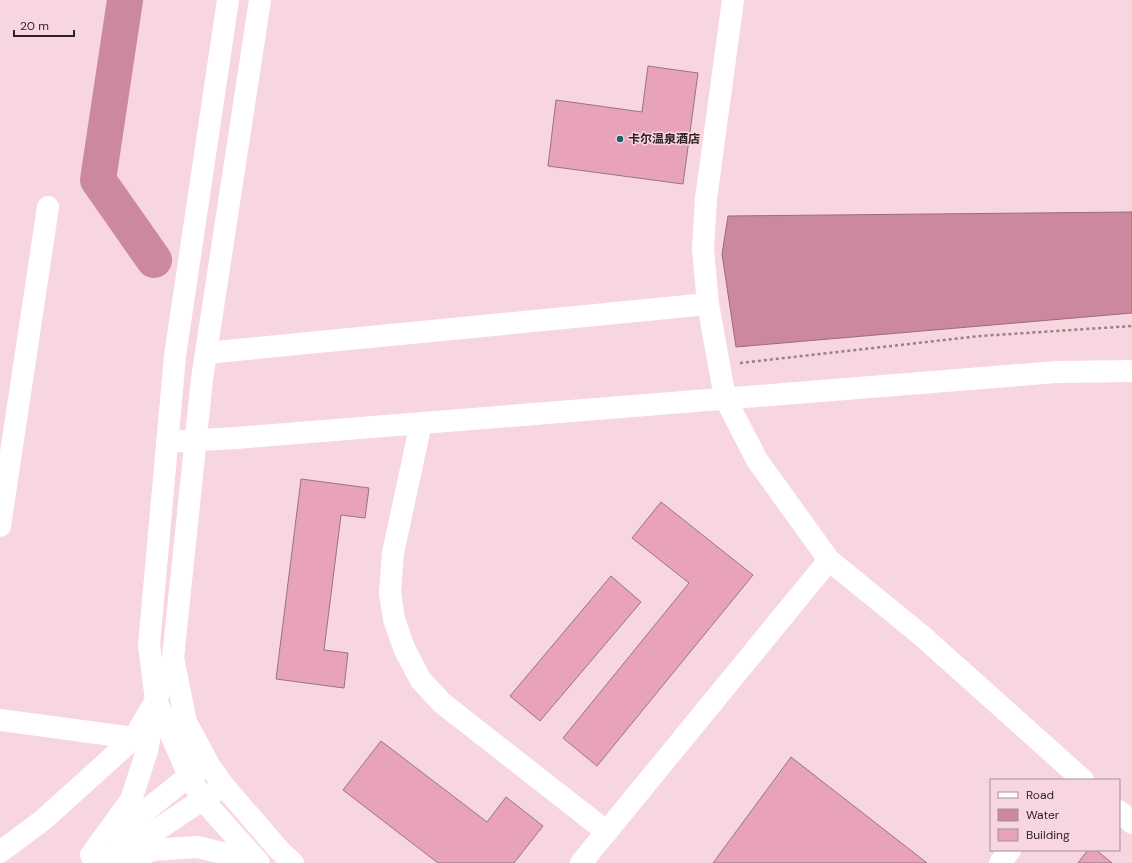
<svg xmlns="http://www.w3.org/2000/svg" width="1132" height="863" font-family="'DM Sans','Noto Sans SC',sans-serif">
	<style>
		.water { fill: #cc899e; stroke: #9d6a7a }
		.lines { fill: none; stroke-linecap: round; stroke-linejoin: round }
		.river { stroke: #cc899e; stroke-width: 36 }
		.building { fill: #e8a3b8; stroke: #94767f }
		.path { stroke: #988086; stroke-width: 2.5; stroke-dasharray: 3 3; stroke-linecap: butt }
		.minor { stroke: #fff; stroke-width: 22 }
		.major { stroke: #fff; stroke-width: 22 }
		.poi-dot { fill: #15616c; stroke: #f8d6df; stroke-width: 1.5 }
		.labels { text-anchor: middle; stroke-width: 3; stroke-linejoin: round; paint-order: stroke }
		.poi-label { font-size: 12px; font-weight: bold; fill: #2f2326; stroke: #f8d6df; text-anchor: start }
	</style>
	<rect width="100%" height="100%" fill="#f8d6df"/>
	<path class="water" d="M1132,212v101l-396,34 -14,-93 6,-38z"/>
	<g class="lines">
		<path class="river" d="M125,0l-27,180 56,80"/>
	</g>
	<path class="building" d="M648,66l50,7 -15,111 -135,-18 8,-66 86,12z
		M301,479l68,9 -4,30 -24,-3 -17,135 24,3 -4,35 -68,-9z
		M661,502l92,73 -156,191 -34,-28 126,-155 -57,-45z
		M611,576l30,26 -101,119 -30,-25z
		M381,741l106,81 19,-25 37,29 -29,37h-76l-95,-73z
		M791,757l136,106h-214z
		M1088,850h8l16,13h-34z"/>
	<g class="lines">
		<path class="path" d="M740,363l240,-27 152,-10"/>
		<path class="minor" d="M733,0l-27,199 -3,50 5,55 17,94 32,62 72,100 92,75 162,145
			M206,353l502,-49
			M421,423l-28,130 -3,40 4,26 10,29 16,31 22,24 165,129
			M167,442l69,-4 821,-66 75,-1
			M0,526l48,-319
			M0,720l134,18
			M1119,811l13,12
			M0,852l43,-32 91,-82 22,-38 17,-42
			M581,863l248,-303
			M1000,863l10,-13"/>
		<path class="major" d="M228,0l-53,356 -26,289 7,55 33,76 14,24 56,63
			M260,0l-58,379 -29,279 13,64 23,43 14,20 57,66 13,12
			M114,836l75,-60 12,-7
			M91,855l40,-55 16,-49 9,-51
			M128,861l24,-11 45,-3 60,14
			M107,863l107,-71"/>
	</g>
	<circle class="poi-dot" cx="620" cy="139" r="4"/>
	<g class="labels">
		<g class="poi-label">
			<text x="628" y="143">卡尔温泉酒店</text>
		</g>
	</g>
	<rect x="990" y="779" width="130" height="72" fill="#f8d6df" stroke="#a88e95"/>
	<rect x="998" y="792" width="20" height="6" fill="#ffffff" stroke="#a88e95"/>
	<text x="1026" y="799" font-size="12" fill="#2f2326">Road</text>
	<rect x="998" y="809" width="20" height="12" fill="#cc899e" stroke="#a88e95"/>
	<text x="1026" y="819" font-size="12" fill="#2f2326">Water</text>
	<rect x="998" y="829" width="20" height="12" fill="#e8a3b8" stroke="#a88e95"/>
	<text x="1026" y="839" font-size="12" fill="#2f2326">Building</text>
	<path d="M14 30v6h60v-6" fill="none" stroke="#2f2326" stroke-width="2"/>
	<text x="20" y="30" font-size="12" fill="#2f2326" stroke="#f8d6df" stroke-width="3" paint-order="stroke">20 m</text>
</svg>
